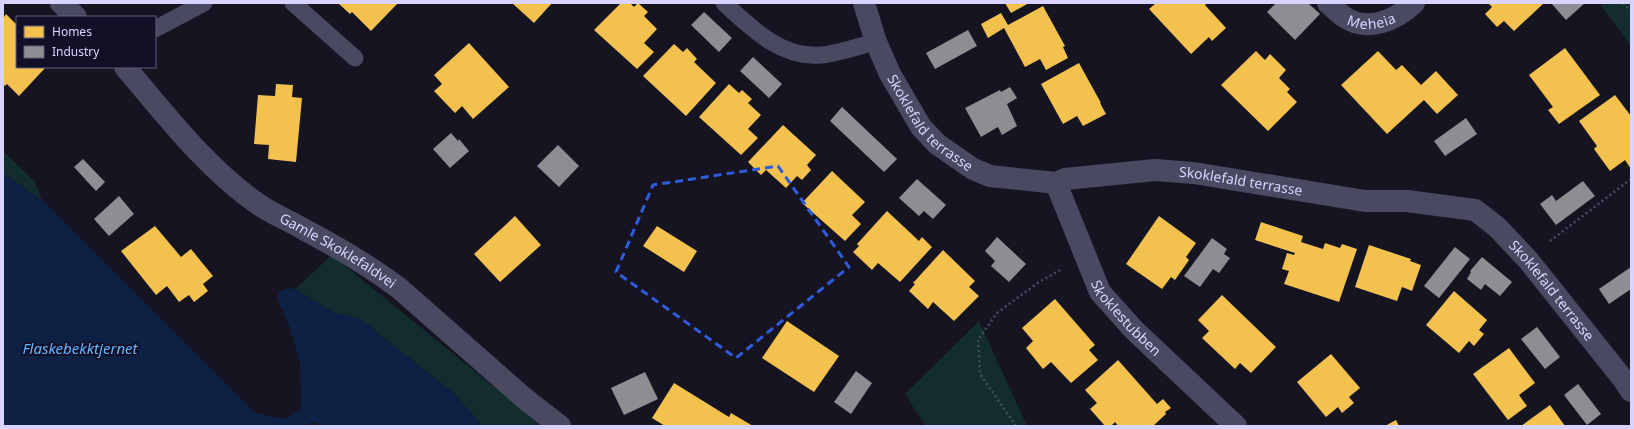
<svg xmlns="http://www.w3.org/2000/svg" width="1634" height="429" font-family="'Noto Sans',sans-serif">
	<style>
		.green { fill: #132c2d }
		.water { fill: #0d2144 }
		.homes { fill: #f2c14e }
		.industry { fill: #8d8d92 }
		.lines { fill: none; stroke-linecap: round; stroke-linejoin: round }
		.path { stroke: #44505f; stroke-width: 2.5; stroke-dasharray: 2 3; stroke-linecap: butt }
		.service { stroke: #4a4962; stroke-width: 17 }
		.minor { stroke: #4a4962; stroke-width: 22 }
		.marked { fill: none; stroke: #305bdc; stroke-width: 3; stroke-dasharray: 8 5; stroke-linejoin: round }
		.labels { text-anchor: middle; stroke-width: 4; stroke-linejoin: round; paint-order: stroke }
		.street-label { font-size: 14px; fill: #d9d4ff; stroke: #130f26 }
		.water-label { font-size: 15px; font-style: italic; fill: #62b6ff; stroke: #130f26 }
	</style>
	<rect width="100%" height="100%" fill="#161421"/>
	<path class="green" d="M1599,3h32v43z
		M3,151l32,31 7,18 -39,-27z
		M332,255l156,127 58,44h-63l-30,-33 -94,-75 -27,-6 -37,-23z
		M979,321l48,105h-102l-20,-32z"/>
	<path class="water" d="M3,173l39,27 213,213 30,6 16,-10 -1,-47 -10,-34 -13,-30 3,-7 8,-3 7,1 37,23 27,6 94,75 30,33h-157l-14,-4 -8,4h-301z"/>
	<path class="homes" d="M338,3h60l-27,28 -19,-19 -2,2z
		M512,3h40l-18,20z
		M621,3h9l4,4 4,-4 10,9 -4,4 13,13 -13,14 10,9 -17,17 -43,-39z
		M1005,3h24l-18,10z
		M1156,3h51l-2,2 21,23 -14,13 -3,-4 -18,17 -42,-45z
		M1488,3h56l-30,28 -10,-10 -7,6 -12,-13 7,-7z
		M1043,6l22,40 -2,1 5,11 -22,12 -6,-11 -15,8 -21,-39 -16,10 -7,-14 20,-11 7,12z
		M6,14l11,11v42h29l-27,29 -12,-12 -2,2 -2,-2v-69l1,2z
		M469,43l40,44 -36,32 -11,-13 -7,7 -21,-22 8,-7 -8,-9z
		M674,44l9,8 4,-4 10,11 -3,3 22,21 -30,33 -43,-40z
		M1565,48l35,47 -41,29 -11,-14 5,-3 -24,-32z
		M1256,51l9,9 5,-6 16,16 -7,8 11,11 -3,3 10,10 -29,29 -47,-46z
		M1378,51l18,19 6,-5 19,20 15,-14 22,24 -21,19 -13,-14 -37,34 -46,-49z
		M1079,63l22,40h-1l6,11 -23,12 -6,-10 -14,8 -22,-40z
		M276,84l17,1 -1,12 10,1 -6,64 -28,-3 1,-14 -15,-1 4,-49 17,1z
		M729,84l10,9 3,-3 10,9 -4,4 13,12 -13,14 10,9 -17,17 -42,-38z
		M1615,95l16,21v53l-6,-9 -15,11 -16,-22 3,-3 -18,-25z
		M783,125l33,30 -9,10 4,5 -9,10 -5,-4 -11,12 -20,-18 -5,5 -13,-13z
		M832,171l33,31 -13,13 9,9 -16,17 -43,-38z
		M887,211l32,30 3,-4 10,10 -32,35 -22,-19 -6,7 -19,-18 6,-6 -2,-2z
		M515,216l26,29 -41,37 -26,-28z
		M1159,216l37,27 -10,14 3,3 -14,20 -4,-3 -9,12 -36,-25z
		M1261,222l42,14 -2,6 22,7 2,-6 15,5 2,-4 15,5 -18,53 -55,-18 5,-13 -7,-2 5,-16 7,2 1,-2 -40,-13z
		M155,226l26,31 10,-8 22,27 -10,8 5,7 -14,11 -5,-7 -10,7 -12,-16 -11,9 -35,-44z
		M657,226l40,25 -13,21 -41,-26z
		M1369,245l42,14 -1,2 11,4 -9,26 -10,-4 -5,14 -42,-14z
		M943,250l32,31 -6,6 10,9 -25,25 -21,-19 -5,7 -19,-18 6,-7 -2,-1z
		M1454,291l33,29 -8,10 5,4 -10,12 -5,-5 -10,12 -33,-28z
		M1222,295l54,52 -25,26 -11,-10 -5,6 -33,-31 7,-7 -11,-11z
		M1055,299l40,46 -6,5 9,10 -27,23 -20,-21 -8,7 -17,-21 7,-7 -11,-13z
		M787,321l52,35 -25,36 -52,-34z
		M1509,348l26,35 -16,12 8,11 -19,14 -35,-46z
		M1331,354l29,34 -11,9 5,6 -12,10 -4,-6 -12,10 -29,-35z
		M1118,360l39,44 6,-5 8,9 -6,4 1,2 -13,12h-35l-3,-4 -4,4h-6l-15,-17 7,-6 -12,-13z
		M674,383l55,34 2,-4 22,13h-88l-13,-8z
		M1550,405l15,21h-44z
		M1396,420l3,6h-14z"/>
	<path class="industry" d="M1276,3h32l12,11 -25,26 -28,-28z
		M1551,3h34l-19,17z
		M704,12l28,26 -13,14 -28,-27z
		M968,30l9,16 -42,23 -9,-16z
		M753,57l29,27 -13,14 -29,-27z
		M1010,87l7,11 -10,6 10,22 -15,9 -4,-8 -17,10 -16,-29 35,-18 1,2z
		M842,107l55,52 -13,13 -54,-51z
		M1466,118l11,16 -32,22 -11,-15z
		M451,133l7,8 1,-2 10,12 -19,17 -17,-19z
		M558,145l21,21 -20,21 -22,-21z
		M83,159l22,23 -9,9 -22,-24z
		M917,179l29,26 -13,14 -9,-8 -5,5 -20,-18z
		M1583,181l12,15 -39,29 -16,-21 12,-9 4,6z
		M119,196l15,18 -25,22 -15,-17z
		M997,237l29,27 -17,18 -18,-16 4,-5 -10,-10z
		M1212,238l15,11 -3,5 6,4 -11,15 -6,-4 -13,18 -16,-11z
		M1455,247l15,12 -31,39 -15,-12z
		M1482,257l30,25 -12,14 -15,-12 -4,6 -14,-11 4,-7 -1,-1z
		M1631,267v22l-22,15 -10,-15z
		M1537,327l23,30 -15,12 -24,-30z
		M856,371l16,12 -21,31 -17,-12z
		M645,372l13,27 -34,16 -13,-27z
		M1578,384l23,30 -14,11 -23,-30z"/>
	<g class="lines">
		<path class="path" d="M1623,3l8,8
			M1550,241l81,-62
			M1016,426l-36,-52 -2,-34 19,-27 42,-31 21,-12"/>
		<path class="service" d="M293,3l62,55
			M724,3c27,25 58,56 98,52 18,-2 36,-9 54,-13
			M155,29l49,-26"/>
		<g class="minor">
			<path d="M61,3l15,14"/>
			<path id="s1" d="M864,3l12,39 14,32 31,53 16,17 36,25 17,7 66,7 9,-4 90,-9 39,3 171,28h42l68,9 22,17 32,34 94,118 8,12"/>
			<path id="s2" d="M1328,3c5,4 9,9 15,13 23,17 52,5 71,-13"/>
			<path id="s3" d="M125,67c41,48 80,100 133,137 14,10 32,17 47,26 34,18 65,36 95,59l124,109 36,28"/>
			<path id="s4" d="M1056,183l44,109 34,38 102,96"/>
		</g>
	</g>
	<path class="marked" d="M778,166l71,101 -113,91 -120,-86 37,-87z"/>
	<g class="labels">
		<g class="street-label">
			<text dy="5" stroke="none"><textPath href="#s2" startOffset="50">Meheia</textPath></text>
			<text dy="5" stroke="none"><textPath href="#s1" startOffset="140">Skoklefald terrasse</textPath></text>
			<text dy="5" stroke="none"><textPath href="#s1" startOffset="476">Skoklefald terrasse</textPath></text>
			<text dy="5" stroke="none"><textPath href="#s3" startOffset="284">Gamle Skoklefaldvei</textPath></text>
			<text dy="5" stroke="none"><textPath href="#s1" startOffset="824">Skoklefald terrasse</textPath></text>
			<text dy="5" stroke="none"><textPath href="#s4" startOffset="154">Skoklestubben</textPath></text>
		</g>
		<g class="water-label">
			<text x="80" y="354">Flaskebekktjernet</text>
		</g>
	</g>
	<rect width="1634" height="429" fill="none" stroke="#d9d4ff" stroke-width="8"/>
	<rect x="16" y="16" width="140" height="52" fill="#130f26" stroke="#625e7d"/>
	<rect x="24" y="26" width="20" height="12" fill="#f2c14e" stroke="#625e7d"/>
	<text x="52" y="36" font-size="12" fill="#d9d4ff">Homes</text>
	<rect x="24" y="46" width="20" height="12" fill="#8d8d92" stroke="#625e7d"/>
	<text x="52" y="56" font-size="12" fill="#d9d4ff">Industry</text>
</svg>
